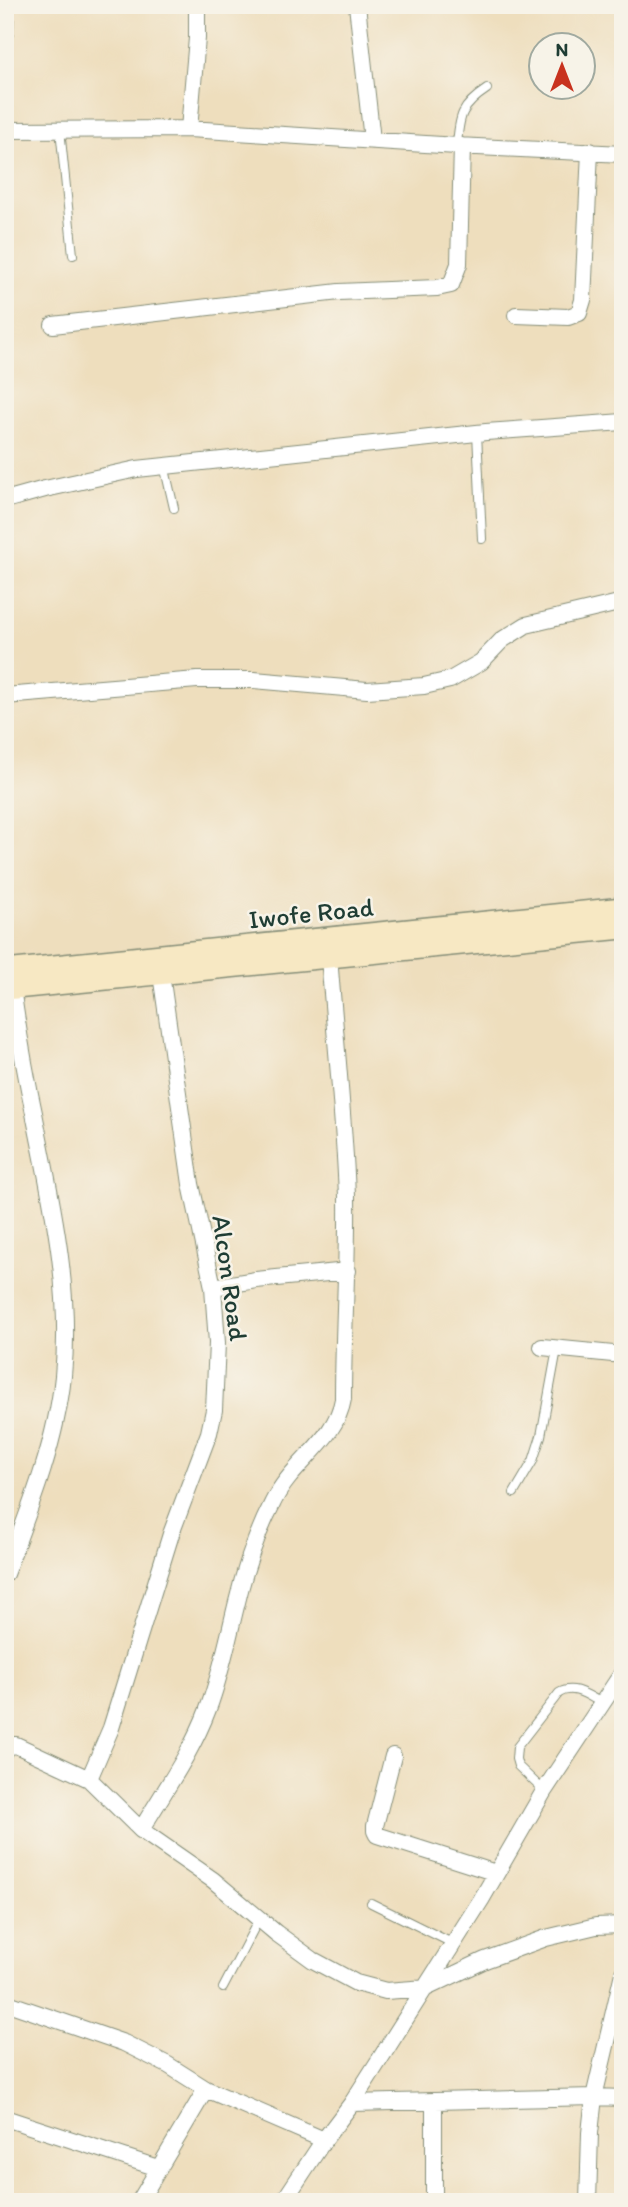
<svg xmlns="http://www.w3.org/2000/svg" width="628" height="2207" font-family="Itim,sans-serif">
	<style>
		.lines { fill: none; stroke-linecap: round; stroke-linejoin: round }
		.lane-casing { stroke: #868e78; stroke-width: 10 }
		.street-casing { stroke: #868e78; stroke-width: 18 }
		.secondary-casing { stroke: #868e78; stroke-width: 24 }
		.lane { stroke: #fff; stroke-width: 8 }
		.street { stroke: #fff; stroke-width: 16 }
		.secondary { stroke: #f7e8c3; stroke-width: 21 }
		.labels { text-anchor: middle; stroke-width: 5; stroke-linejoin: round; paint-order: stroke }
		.street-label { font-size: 26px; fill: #1f3d34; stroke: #f7f3e8 }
	</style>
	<rect width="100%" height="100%" fill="#f7f3e8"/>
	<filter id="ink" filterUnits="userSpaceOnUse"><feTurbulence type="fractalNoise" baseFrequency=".0143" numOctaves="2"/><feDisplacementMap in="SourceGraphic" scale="14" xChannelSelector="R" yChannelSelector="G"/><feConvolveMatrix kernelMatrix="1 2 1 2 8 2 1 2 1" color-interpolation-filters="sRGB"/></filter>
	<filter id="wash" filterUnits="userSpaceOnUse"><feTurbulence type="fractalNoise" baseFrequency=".00686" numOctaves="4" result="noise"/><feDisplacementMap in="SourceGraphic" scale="28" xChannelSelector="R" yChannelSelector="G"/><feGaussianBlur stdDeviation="1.57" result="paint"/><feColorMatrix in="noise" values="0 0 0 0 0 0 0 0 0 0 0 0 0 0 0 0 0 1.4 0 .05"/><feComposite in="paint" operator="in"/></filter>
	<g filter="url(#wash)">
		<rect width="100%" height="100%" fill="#eedebd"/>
	</g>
	<g filter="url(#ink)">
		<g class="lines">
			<defs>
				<path id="lane" d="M60,129l13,126
					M457,146c2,-30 4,-40 30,-57
					M477,433l5,106
					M164,465l10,43
					M514,1493l19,-32 8,-25 16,-87
					M544,1791l-26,-25 -2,-7 1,-12 42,-54c15,-9 29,3 43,10
					M371,1903l83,41
					M223,1988l36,-69"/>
				<path id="street" d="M357,5l15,135
					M5,33l1,-28
					M189,129l8,-91v-33
					M5,130l184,-1 268,17 166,8
					M516,315l52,2 11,-4 4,-13 7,-149
					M53,325l286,-33 98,-4 14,-3 8,-21 3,-118
					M5,500l40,-11 92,-20 349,-37 137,-10
					M5,696l192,-16h57l113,10 57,-4 26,-6 31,-18 21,-22 24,-15 97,-23
					M213,1287l43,-7 92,-9
					M542,1347l81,8
					M5,1574c24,-63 51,-130 58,-198 9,-88 -12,-177 -29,-263 -9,-41 -16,-83 -22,-125
					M5,1750l5,-4 6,-1 73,34 52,51 72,50 63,53 37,27 43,23 30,8 40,-3 59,-28 61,-22 50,-12 27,-1
					M393,1756l-18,70v5l2,4 119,38
					M89,1779l22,-51 60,-194 38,-101 5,-23 3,-67 -4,-56 -22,-103 -30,-210
					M141,1830c23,-39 51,-78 67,-121 13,-34 20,-71 29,-107 8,-34 20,-69 36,-100 19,-40 63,-61 70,-103 0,-68 5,-135 4,-203 -3,-80 -12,-160 -18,-240
					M5,2002l119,41 44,22 38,24 118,51
					M434,2101v101
					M352,2103l242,-6 29,1
					M5,2118l153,50
					M139,2202l67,-113
					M283,2202l41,-62 28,-37 129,-203 63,-109 79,-119
					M588,2202l2,-69 4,-36 29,-124"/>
				<path id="secondary" d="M5,971l618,-63
					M5,989l618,-61"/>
			</defs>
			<use href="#lane" class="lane-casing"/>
			<use href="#street" class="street-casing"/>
			<use href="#secondary" class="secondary-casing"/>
			<use href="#lane" class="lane"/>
			<use href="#street" class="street"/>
			<use href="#secondary" class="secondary"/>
		</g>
	</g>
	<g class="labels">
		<g class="street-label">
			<text transform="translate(311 913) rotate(-6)" y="9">Iwofe Road</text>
			<text transform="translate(230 1278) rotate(82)" y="9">Alcon Road</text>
		</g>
	</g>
	<rect width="628" height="2207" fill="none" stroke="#f7f3e8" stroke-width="28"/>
	<g transform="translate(562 66)"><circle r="33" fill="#f7f3e8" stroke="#a1aaa0" stroke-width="2"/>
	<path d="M0-5L12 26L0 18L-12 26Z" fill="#c8321e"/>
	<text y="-10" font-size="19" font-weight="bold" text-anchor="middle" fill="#1f3d34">N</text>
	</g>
</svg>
